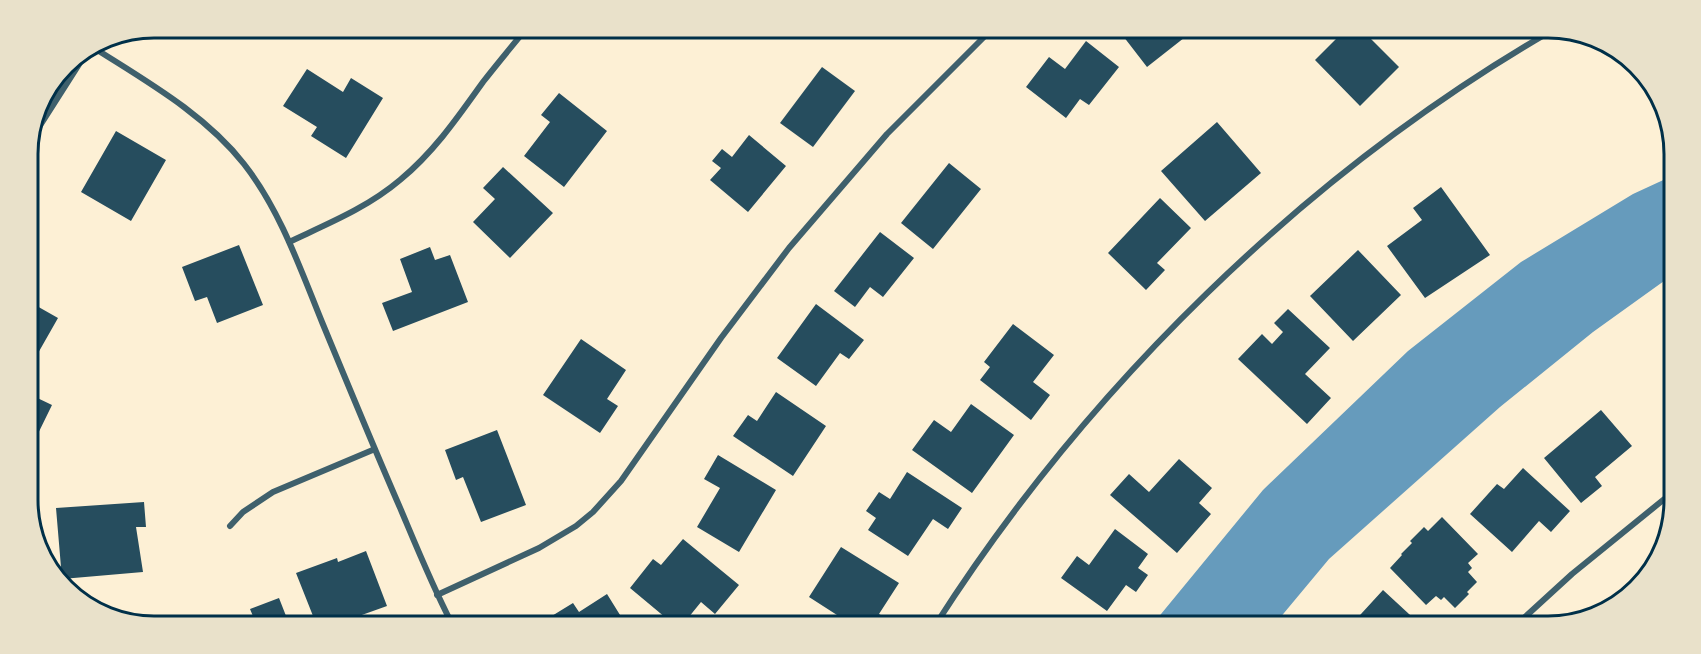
<svg xmlns="http://www.w3.org/2000/svg" width="1701" height="654" font-family="Quicksand,sans-serif">
	<style>
		.water { fill: #669bbc }
		.building { fill: #264d5e }
		.lines { fill: none; stroke-linecap: round; stroke-linejoin: round }
		.minor { stroke: #3f606c; stroke-width: 6 }
		.tertiary { stroke: #3f606c; stroke-width: 10 }
		.rim { fill: none; stroke: #003049; stroke-width: 3 }
	</style>
	<rect width="100%" height="100%" fill="#fdf0d5"/>
	<path class="water" d="M1672,176l-1,100 -78,56 -93,75 -171,152 -55,66h-122l111,-135 145,-139 113,-89 112,-68z"/>
	<path class="building" d="M1120,32h68l1,2 -42,33z
		M1342,33h23l34,34 -39,39 -45,-46z
		M1086,41l33,26 -30,38 -9,-6 -14,19 -40,-31 23,-30 16,12z
		M822,67l33,24 -42,56 -33,-24z
		M307,69l36,23 8,-14 32,20 -37,60 -35,-22 6,-9 -34,-21z
		M559,93l48,38 -43,56 -40,-31 26,-34 -9,-7z
		M1217,122l44,51 -56,48 -44,-50z
		M116,131l50,29 -35,61 -50,-29z
		M749,135l37,31 -38,46 -38,-32 11,-12 -9,-7 10,-12 10,8z
		M949,163l32,26 -48,60 -32,-26z
		M503,167l50,46 -43,45 -37,-36 22,-23 -12,-11z
		M1441,187l49,68 -65,43 -38,-52 35,-26 -9,-12z
		M1160,198l31,30 -34,35 8,7 -19,20 -38,-37z
		M880,232l34,26 -31,39 -13,-10 -15,20 -21,-16z
		M239,245l24,60 -46,18 -10,-26 -12,4 -13,-34z
		M430,247l5,13 15,-5 18,47 -75,29 -11,-28 30,-11 -12,-33z
		M1358,250l43,45 -48,46 -43,-45z
		M28,301l30,17 -29,51z
		M816,304l48,36 -15,19 -9,-6 -24,33 -39,-28z
		M1288,309l42,39 -25,26 26,24 -24,26 -69,-65 24,-25 10,10 11,-12 -9,-9z
		M1013,324l41,31 -21,27 17,13 -19,25 -51,-40 10,-13 -6,-5z
		M581,339l45,31 -19,29 11,7 -18,27 -57,-38z
		M776,392l50,34 -33,50 -60,-40 15,-21 9,6z
		M29,394l23,11 -23,47z
		M971,404l43,31 -42,58 -60,-43 22,-30 17,12z
		M1601,410l31,36 -37,31 7,9 -21,17 -37,-45z
		M497,430l29,75 -45,17 -18,-45 -7,3 -11,-30z
		M718,455l58,35 -37,62 -42,-25 23,-39 -16,-9z
		M1179,459l33,29 -13,15 12,11 -34,39 -67,-58 19,-21 20,18z
		M1523,468l47,43 -19,21 -12,-11 -27,31 -42,-38 27,-30 7,5z
		M907,472l55,36 -14,21 -15,-10 -25,37 -40,-26 8,-12 -10,-7 13,-19 11,7z
		M144,502l2,25h-10l7,45 -81,7 -6,-71z
		M1442,517l36,37 -10,9 4,5 -4,4 9,10 -10,10 2,2 -14,14 -11,-11 -3,3 -5,-4 -10,9 -36,-37 12,-13 -1,-1 11,-11 -2,-2 14,-14 4,4z
		M1115,529l33,25 -10,14 10,7 -12,17 -10,-7 -19,26 -46,-33 16,-22 12,9z
		M683,539l56,46 -24,29 -14,-12 -17,21h-12l-42,-35 23,-29 8,6z
		M841,547l58,36 -20,31 7,4 -4,6h-31l-42,-27z
		M366,551l21,55 -42,15h-30l-19,-48 41,-15 1,4z
		M1383,590l39,36h-72z
		M607,594l18,29 -83,-1 31,-19 6,9z
		M279,598l9,23h-33l-5,-12z"/>
	<g class="lines">
		<path class="minor" d="M91,46c53,34 113,67 153,118 36,46 56,104 78,158 26,63 52,126 79,188 16,38 31,75 50,112
			M289,242c38,-18 78,-34 111,-62 34,-28 58,-63 83,-98 14,-18 29,-36 43,-53
			M230,526l13,-14 30,-20 102,-43
			M437,595l102,-47 37,-22 17,-14 28,-31 100,-143 68,-90 98,-114 103,-103
			M936,624c151,-236 368,-449 610,-590
			M1514,627l58,-53 96,-78"/>
		<path class="tertiary" d="M29,139l58,-91"/>
	</g>
	<path d="M0 0H1701V654H0ZM154 38H1548A116 116 0 0 1 1664 154V500A116 116 0 0 1 1548 616H154A116 116 0 0 1 38 500V154A116 116 0 0 1 154 38Z" fill="#e9e1ca" fill-rule="evenodd"/>
	<path class="rim" d="M154 38H1548A116 116 0 0 1 1664 154V500A116 116 0 0 1 1548 616H154A116 116 0 0 1 38 500V154A116 116 0 0 1 154 38Z"/>
</svg>
